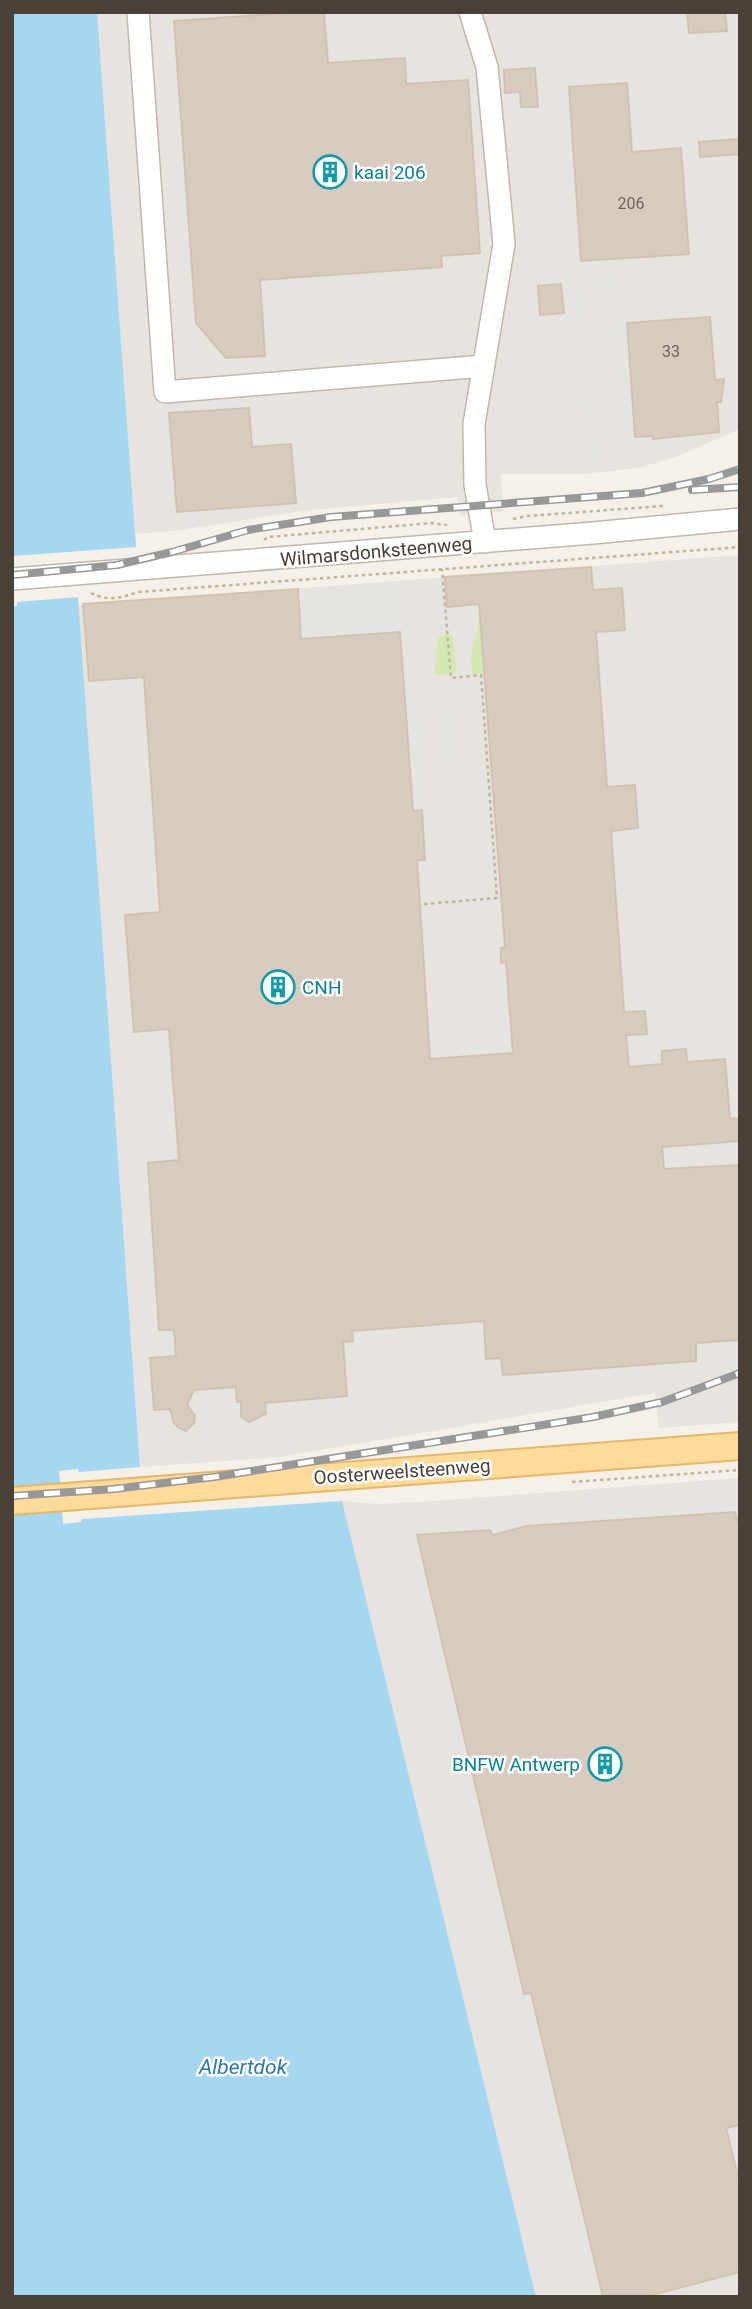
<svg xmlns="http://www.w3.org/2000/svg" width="752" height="2309" font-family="Roboto,sans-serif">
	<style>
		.industrial { fill: #e7e3de }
		.green { fill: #d4e9b2 }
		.parking { fill: #e6e4e1 }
		.water { fill: #a6d7f1 }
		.building { fill: #d7ccbf; stroke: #d1c3b2; stroke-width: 2 }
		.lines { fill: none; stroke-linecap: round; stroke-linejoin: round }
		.minor-casing { stroke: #c0b8ac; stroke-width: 24 }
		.major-casing { stroke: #e5b868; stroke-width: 30 }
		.path { stroke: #c2b39d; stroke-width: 2.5; stroke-dasharray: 3.5 3.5; stroke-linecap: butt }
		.minor { stroke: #fff; stroke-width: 21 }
		.major { stroke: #fedb99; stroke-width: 26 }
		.rail-casing { stroke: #989898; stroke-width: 8 }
		.rail { stroke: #fff; stroke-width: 5; stroke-dasharray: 16; stroke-linecap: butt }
		.labels { text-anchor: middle; stroke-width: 5; stroke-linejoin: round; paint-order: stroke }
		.number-label { font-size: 16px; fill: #6c6459 }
		.culture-label { font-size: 19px; fill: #0d838f; stroke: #fff; text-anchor: start }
		.street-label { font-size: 19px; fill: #494137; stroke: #fff }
		.water-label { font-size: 21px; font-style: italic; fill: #2c79a6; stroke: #fff }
	</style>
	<rect width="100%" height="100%" fill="#f5f1e9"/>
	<path class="industrial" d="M97,12h643v417l-64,28 -38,11 -54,6h-83l2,37 -43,5 -3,-19 -156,14 -127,20 -39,3z
		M740,555v867l-81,6 -4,-35 -376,64 -139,10 -62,-862z
		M740,1478v819h-204l-194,-796 35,3 42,-2z"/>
	<path class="green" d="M480,619l4,54 -12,1 -1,-20z
		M449,633l4,6 4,34 -23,2 4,-37z"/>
	<path class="parking" d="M618,278l1,12 -31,3 13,162 -12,1 -14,-163 13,-1 -1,-11z
		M627,323l8,114 -15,1 -8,-114z
		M402,581l2,23 -4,28 -99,7 -3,-50z
		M421,689l8,120 -16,2 -9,-121z
		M459,700l5,67 -23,2 -5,-67z"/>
	<path class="water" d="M12,12h85l39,535 -123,9z
		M78,597l62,870 -61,5 -1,-3 -19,2 4,53 18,-2 1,-3 260,-18 194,796h-524v-1691h5v-4z"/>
	<path class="building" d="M303,12h21l4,51 77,-5 1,26 62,-4 12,173 -39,3 1,11 -182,13 5,76 -39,2 -30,-35 -22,-302z
		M687,12h38l2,19 -38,2z
		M535,68l3,39h-17l-1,-15 -15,1 -1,-23z
		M627,83l5,69 49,-4 8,106 -108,7 -12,-174z
		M740,139v15l-40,3 -1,-15z
		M561,284l3,29 -24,2 -2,-29z
		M710,317l5,63 9,-1 -3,23h-4l2,30 -66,7v-3l-18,1 -8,-114z
		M249,408l3,39 39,-3 5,59 -119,9 -8,-99z
		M591,567l2,23 29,-2 3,42 -29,2 11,155 28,-2 3,43 -27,3 13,181 21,-1 2,23 -21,1 3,32 33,-3v-13l24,-2 1,13 38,-3 5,60 10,-1v23l-78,6 2,22 76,-4v175l-44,3v18l-193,14 -2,-17 -15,1 -2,-38 -132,10 1,10 -10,1 4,54 -82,7 1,11 -17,8 -8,-5v-16l-4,1 -1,-15 -42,3 -7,15 8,11 -1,7 -8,8 -7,-3 -5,-5 -4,-14 -16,1 -4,-52 26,-2 -2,-26h-15l-11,-167 31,-3 -10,-131 -35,3 -9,-117 35,-3 -16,-235 -55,4 -6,-77 215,-15 3,50 99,-7 13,179 9,-1 3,50h-8l13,199 83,-6 -7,-91 -5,1v-15l4,-1 -26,-343 -32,3 -2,-30z
		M735,1512l5,18v595l-14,3 14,56v88l-96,25h-41l-72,-304 -7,1 -107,-459 73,-5 3,5 34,-9z"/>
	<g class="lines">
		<defs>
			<path id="minor" d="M138,12l27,380 319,-26
				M470,12l17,55 17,177 -30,180 1,61 10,57
				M12,579l581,-46 147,-14"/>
			<path id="major" d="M12,1501l728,-55"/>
		</defs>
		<use href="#minor" class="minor-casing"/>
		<use href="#major" class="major-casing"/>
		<path class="path" d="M513,519l14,-3 136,-10
			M264,540l4,-3 164,-14 15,2
			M91,593c18,9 29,5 47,-1l602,-45
			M424,904l73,-6 -16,-223 -30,3 -9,-109
			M572,1482l168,-12"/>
		<use href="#minor" class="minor"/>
		<use href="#major" class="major"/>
		<defs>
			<path id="rail" d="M692,490l48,-3
				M12,575l105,-10 55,-13 76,-22 83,-13 311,-24 67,-14 31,-10
				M12,1496l102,-7 100,-12 379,-60 69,-15 78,-29"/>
		</defs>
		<use href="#rail" class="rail-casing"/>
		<use href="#rail" class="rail"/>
	</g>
	<defs>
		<symbol id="building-ring" viewBox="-11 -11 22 22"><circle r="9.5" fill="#fff" stroke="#0f9aa8" stroke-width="1.5"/><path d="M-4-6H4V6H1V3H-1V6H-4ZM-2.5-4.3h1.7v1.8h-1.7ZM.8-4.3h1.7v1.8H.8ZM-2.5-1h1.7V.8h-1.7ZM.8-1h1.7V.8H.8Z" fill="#0f9aa8"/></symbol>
	</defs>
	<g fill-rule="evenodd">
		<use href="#building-ring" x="311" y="153" width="38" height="38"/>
		<use href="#building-ring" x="259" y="968" width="38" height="38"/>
		<use href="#building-ring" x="586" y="1745" width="38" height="38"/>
	</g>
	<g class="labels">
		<g class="number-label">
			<text x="631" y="209">206</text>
			<text x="671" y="357">33</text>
		</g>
		<g class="culture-label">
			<text x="354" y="179">kaai 206</text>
			<text x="302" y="994">CNH</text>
			<text x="580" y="1771" text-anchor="end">BNFW Antwerp</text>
		</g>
		<g class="street-label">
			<text transform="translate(376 551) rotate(-5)" y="7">Wilmarsdonksteenweg</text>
			<text transform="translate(402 1471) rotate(-4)" y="7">Oosterweelsteenweg</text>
		</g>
		<g class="water-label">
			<text x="243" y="2074">Albertdok</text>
		</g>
	</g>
	<rect width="752" height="2309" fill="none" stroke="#494137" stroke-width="28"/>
</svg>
